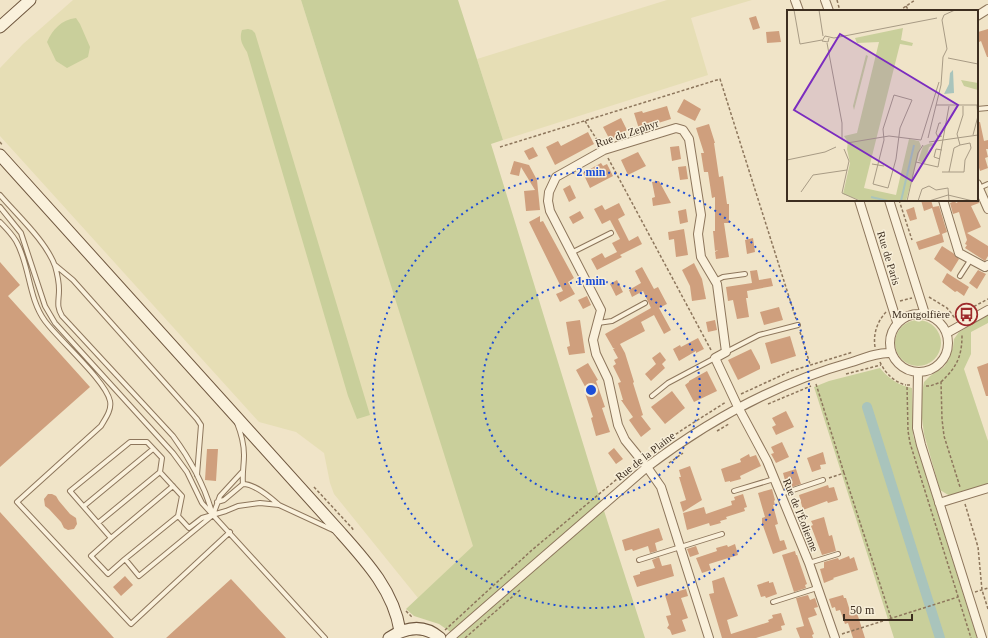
<svg xmlns="http://www.w3.org/2000/svg" width="988" height="638" font-family="'Times New Roman',serif">
	<style>
		.farmland { fill: #e6deb5 }
		.green { fill: #c9cf9b }
		.lines { fill: none; stroke-linecap: round; stroke-linejoin: round }
		.canal { stroke: #a9c4bc; stroke-width: 10 }
		.building { fill: #cf9f7d }
		.lane-casing { stroke: #8d765c; stroke-width: 6 }
		.street-casing { stroke: #8d765c; stroke-width: 10 }
		.secondary-casing { stroke: #6f573f; stroke-width: 13 }
		.path { stroke: #8d765c; stroke-width: 1.5; stroke-dasharray: 3 2; stroke-linecap: butt }
		.lane { stroke: #faf1dc; stroke-width: 4 }
		.street { stroke: #faf1dc; stroke-width: 8 }
		.secondary { stroke: #faf1dc; stroke-width: 11 }
		.ring { fill: none; stroke: #1d4ed8; stroke-width: 2; stroke-dasharray: 2 4 }
		.labels { text-anchor: middle; stroke-width: 3; stroke-linejoin: round; paint-order: stroke }
		.street-label { font-size: 11px; fill: #3d2e20; stroke: #f7eed8 }
		.poi-label { font-size: 11px; fill: #3d2e20; stroke: #f7eed8; text-anchor: end }
		.inset-river { fill: none; stroke: #a9c4bc; stroke-width: 2 }
		.inset-road { fill: none; stroke: #a89b85; stroke-width: 1 }
		.view { fill: #7b2cbf; fill-opacity: 0.15; stroke: #7b2cbf; stroke-width: 2 }
		.inset-edge { fill: none; stroke: #3d2e20; stroke-width: 2 }
		.centre { fill: #1d4ed8; stroke: #f7eed8; stroke-width: 2 }
		.ring-label { font-size: 12px; text-anchor: middle; font-weight: bold; fill: #1d4ed8; stroke: #f7eed8; stroke-width: 3; stroke-linejoin: round; paint-order: stroke }
	</style>
	<rect width="100%" height="100%" fill="#f0e4c8"/>
	<path class="farmland" d="M73,0h228l173,546 -56,52 -84,-104 -4,-11 -6,-30 -28,-21 -37,-10 -259,-286v-68l23,-24z
		M667,0h85l-61,18 17,57 -205,65 -26,-81z"/>
	<path class="green" d="M301,0h157l45,140 -12,4 106,345 48,149h-189l-4,-5 -13,-9 -25,-8 -8,-7 67,-63z
		M76,18l4,6 10,23 -2,10 -21,11 -11,-7 -9,-19c6,-13 14,-22 29,-24z
		M248,29l4,1 3,3 115,382 -13,4 -9,-23 -101,-344c-5,-8 -8,-13 -5,-22z
		M988,315v8l-17,9v22l-7,15 24,72v43l-38,12 -10,-6 -16,-56 -2,-16v-25l2,-11 6,-6 14,-9 5,-8 4,-12 1,-8 5,-7z
		M895 343a23 23 0 1 1 46 0a23 23 0 1 1-46 0Z
		M880,368c9,11 18,17 32,20l1,47 64,203h-83l-80,-251 15,-6z"/>
	<g class="lines">
		<path class="canal" d="M867,407l73,231"/>
	</g>
	<path class="building" d="M756,16l4,12 -7,2 -4,-12z
		M988,29v28h-1l-6,-16 -4,2v-7l2,-1 -1,-3z
		M779,31l2,11 -14,1 -1,-11z
		M684,99l17,10 -6,12 -18,-9z
		M667,106l4,13 -32,10 -5,-16 8,-2 1,2z
		M621,118l6,12 -17,10 -7,-13z
		M977,122h3l4,19 4,-1v9h-2l2,8 -3,1 3,10 -8,3 -3,-10z
		M709,124l6,19h-1l5,34 4,-1 4,28h2v19h-5l5,34 -13,2 -1,-7 3,-2 -3,1 -2,-20h2v-34l-3,1 -4,-26h-4l-3,-19h3l-8,-25z
		M588,132l6,12 -39,21 -9,-18 12,-6 3,5z
		M679,146l2,13 -9,2 -2,-14z
		M533,147l5,9 -9,4 -5,-9z
		M638,152l8,14 -18,9 -7,-15z
		M514,161l15,4 8,15 3,30 -14,1 -2,-20 11,-1 -14,-23 -2,9 -9,-2z
		M601,163l2,3 4,-2 6,12 -23,12 -7,-15z
		M686,166l2,13 -8,1 -2,-13z
		M659,181l12,22 -18,3 -1,-8 3,-1 -3,-15z
		M570,185l6,13 -7,4 -6,-13z
		M921,200h10l2,7 6,-1 8,26 -5,2 2,8 -25,8 -3,-8 24,-8 -8,-26 -8,3z
		M962,200h16l1,3 -8,3 10,21 -14,6 21,13v10l-3,5 -20,-13 2,-3 -2,-1 2,-4 -8,-28 -6,2 -3,-11 5,-2 1,2z
		M619,203l6,12 -7,4 11,22 9,-5 4,8 -22,11 2,2 -25,13 -6,-11 11,-6 3,5 12,-6 -5,-9 8,-4 -10,-19 -8,4 -8,-15 8,-4 3,5z
		M914,207l3,12 -7,2 -4,-11z
		M686,209l2,13 -8,2 -2,-13z
		M580,211l4,7 -11,6 -4,-7z
		M540,216v6l3,-1 31,57 -6,4 7,12 -15,8 -4,-8 7,-3 -34,-69z
		M684,229l4,26 -12,2 -2,-18 -5,1 -1,-8z
		M753,238l2,14 -8,2 -2,-14z
		M942,246l11,7 6,6 -8,13 -17,-13z
		M0,262l20,23 -12,11 82,91 -90,80z
		M694,263l8,16 4,20 -14,2 -2,-15 -8,-16z
		M642,267l12,22 4,-2 9,17 -8,4 12,22 -7,4 -10,-19 -13,7 4,9 -25,13 5,9 9,29 -1,1 10,32 -2,1 10,13 -10,8 -12,-17 4,-3 -12,-17h2l-5,-17 3,-1 -8,-16 3,-2 -2,-4 4,-2 -5,-9 2,-1h-2l-8,-14 46,-26 -8,-17 -11,6 -3,-7 12,-7 -6,-12z
		M757,270l2,10 12,-2 2,8 -26,5 1,7h-2l3,19 -12,2 -4,-19 -5,1 -2,-14 26,-4 -2,-12z
		M978,270l8,4 -9,15 -8,-6z
		M947,273l22,14 -5,9 -7,-5 -2,1 -13,-10z
		M617,280l6,12 -7,4 -6,-12z
		M587,296l4,9 -8,4 -5,-9z
		M779,307l4,13 -19,5 -4,-13z
		M580,320l5,33 -16,2 -2,-8 3,-1 -4,-24z
		M715,320l2,10 -9,2 -2,-10z
		M790,336l6,20 -25,8 -6,-21z
		M698,338l6,11 -8,4v-2l-17,10 -6,-12 7,-4 1,2z
		M751,349l9,17v3l-22,11 -10,-20z
		M660,352l6,8 -4,4 3,4 -14,13 -6,-7 11,-10 -4,-6z
		M588,363l10,17 -2,1 9,26 -3,1 8,24 -14,4 -5,-18 2,-1 -8,-24 3,-1 -12,-22z
		M988,363v33h-2l-9,-29z
		M707,371l10,20 -23,11 -9,-17 4,-3v-1z
		M672,391l13,17 -20,16 -14,-17z
		M786,411l8,16 -18,8 -4,-8 4,-2 -4,-7z
		M782,442l7,15 -13,6 -5,-9 3,-1 -3,-6z
		M614,448l9,11 -7,5 -8,-11z
		M207,449h11l-2,32 -11,-1z
		M823,452l3,12 -6,1 1,4 -9,3 -5,-14z
		M749,454l1,3 6,-2 5,11 -21,10 1,3 -11,3v-1l-5,1 -4,-13 20,-7 -1,-3z
		M690,466l12,34 -19,12 -3,-10 6,-2 -7,-23h2l-2,-7z
		M796,469l5,15 -12,4 -1,-4h-2l-3,-11z
		M828,485l1,3 5,-1 4,13 -10,3 -1,-2 -24,9 -4,-15z
		M772,489l3,11 -1,1 1,4h-2l5,19 -3,1 5,16 4,-1 3,9 -14,5 -11,-31v-5l3,-1 -7,-24z
		M48,494h4l4,2 3,5 11,13 6,4 1,6 -3,5 -6,1 -4,-2 -3,-6 -12,-13 -4,-3 -1,-7z
		M743,494l4,13 -3,1 1,3 -19,6 1,2 -7,2 1,2 -11,3 -1,-3 -22,7 -4,-17 21,-6 2,7 26,-9 -1,-4 4,-1 -1,-3z
		M0,512l85,94 29,32h-114z
		M824,517l5,19 3,-1 4,16 -14,4 -11,-29 2,-1 -2,-4z
		M659,528l4,12 -8,3 2,8 -7,2 -2,-7 -15,5 -1,-2 -7,2 -3,-11z
		M735,544l3,11 -29,9 2,6 -9,3 -6,-15 21,-7 -1,-3 11,-3 1,2z
		M696,546l3,8 -9,3 -3,-8z
		M795,551l1,4h1l10,29 -2,1 1,3 -12,4 -12,-37z
		M849,556l1,3 4,-2 4,13 -25,8 1,1 -10,4 -4,-14 4,-1v-6l14,-4 1,2z
		M659,557l3,9 9,-2 3,12 -37,11 -4,-11 7,-2v-2l15,-4 -3,-8z
		M125,576l8,9 -12,11 -8,-9z
		M724,577l14,39 -11,4 4,14 38,-12 -1,-2 5,-2 -1,-3 9,-2 4,12 -4,1 1,4 -26,8h-34l-13,-44 5,-1 -2,-12z
		M231,579l55,59h-120z
		M769,581v2l4,-1 4,12 -11,4 -1,-2 -4,1 -4,-12z
		M686,589l2,7 -7,2 7,20 -6,2 4,11 -14,4 -2,-5 -3,-2 2,-3 -3,-9 5,-1 -6,-20z
		M808,595l2,5 5,-2 3,9 -4,1 3,7 -9,3 6,16 -2,1 1,3h-13l-4,-10 8,-2 -8,-28z
		M843,595l1,3h2l4,13 5,-1 1,3h1l8,25h-12l-5,-15 -3,1 -5,-14 -4,1 -1,-4 -3,1 -3,-9z"/>
	<g class="lines">
		<defs>
			<path id="lane" d="M977,109l11,-1
				M979,188l9,-4
				M0,195c17,20 46,46 55,71 2,7 4,16 4,24 0,11 -3,16 3,26l111,120c17,23 31,49 39,76
				M0,207l21,26 24,73 10,17 118,130 14,19 15,31 123,135
				M0,222c6,6 11,11 16,19 14,24 12,57 29,80 14,19 61,60 65,80 2,9 -5,18 -9,25l-84,76 114,122 99,-92
				M571,253l40,-20
				M55,265l18,15 124,139 4,6 -4,50
				M960,276l11,-17
				M715,281l8,-4 22,-3
				M598,323l14,-2 33,-18
				M726,352l33,-17 39,-10
				M652,396l16,-13 47,-25
				M237,423c4,10 7,21 7,32 0,10 -2,19 -1,29
				M242,472l-22,24 -7,19 -74,61 -14,-17 -17,15 -17,-18 20,-18 -41,-47 60,-49h17l15,16 -2,14 22,24 -4,20 11,12 13,-10 24,-7 12,-5 22,-3 19,2 54,25
				M734,491l40,-12
				M781,494l42,-14
				M217,502l7,-2 19,-16c12,0 27,13 36,21
				M84,506l69,-57
				M98,523l62,-51
				M111,538l62,-52
				M125,559l53,-43
				M639,560l83,-26
				M809,563l29,-9
				M773,602l44,-14"/>
			<path id="street" d="M795,0l4,11
				M825,0l4,11
				M977,16l11,-7
				M977,184l11,25
				M859,200l38,122
				M889,200l36,114
				M943,200l16,53 26,14 3,-2
				M890 343a29 29 0 1 1 58 0a29 29 0 1 1-58 0Z
				M947,333l41,-23
				M918,373l-1,55 4,17 61,193
				M939,503l49,-15
				M450,638l197,-171c62,-47 130,-84 205,-105 12,-4 26,-10 39,-9
				M709,638l-48,-151 -14,-20 -22,-27 -7,-15 -10,-46 -12,-25 -3,-14 8,-30 -51,-99 -2,-10 1,-9 7,-15 48,-27 72,-22 7,2 6,9 12,76 -3,19 3,23 16,27 9,68 -11,6 23,49 29,54 42,102 26,75"/>
			<path id="secondary" d="M0,27l30,-27
				M0,155l341,378c26,29 53,59 59,98
				M389,638c17,-11 35,-14 51,0"/>
		</defs>
		<use href="#lane" class="lane-casing"/>
		<use href="#street" class="street-casing"/>
		<use href="#secondary" class="secondary-casing"/>
		<path class="path" d="M837,0l3,11
			M906,6l3,5
			M899,11l16,-11
			M585,121l14,22
			M0,142l3,4
			M500,147l220,-68 76,240
			M608,158l103,192
			M899,200l13,40
			M929,297l18,11 7,9 34,-18
			M900,301l12,-3
			M800,332l10,32
			M875,347c-2,-13 2,-25 11,-35
			M880,362c5,11 14,20 26,23
			M846,374l35,-9
			M941,382c16,-15 21,-26 21,-47
			M816,384l28,89
			M910,385h-3l1,46 2,12 61,195
			M926,386h4l11,-4 1,37 2,17 16,51
			M741,394l50,-23 62,-19
			M768,404l43,-18
			M717,431l12,-7
			M647,454l38,-26 41,-26
			M669,463l14,-10
			M829,478l15,-5 47,145
			M314,487l38,41 2,3
			M965,504l13,43 4,43 6,19
			M975,592l13,-4
			M406,611l7,7
			M445,630l87,-80 103,-86
			M842,634l116,-37
			M465,638l55,-48"/>
		<use href="#lane" class="lane"/>
		<use href="#street" class="street"/>
		<use href="#secondary" class="secondary"/>
	</g>
	<g class="ring">
		<circle cx="591" cy="390" r="109"/>
		<circle cx="591" cy="390" r="218"/>
	</g>
	<defs>
		<symbol id="bus-ring" viewBox="-11 -11 22 22"><circle r="9.5" fill="#f7eed8" stroke="#9e2a2b" stroke-width="1.5"/><path d="M-5-6H5V4H4V6H2V4H-2V6H-4V4H-5ZM-3.5-4V0h7V-4ZM-3.5 1.2v1.5H-2V1.2ZM2 1.2v1.5H3.5V1.2Z" fill="#9e2a2b"/></symbol>
	</defs>
	<g fill-rule="evenodd">
		<use href="#bus-ring" x="954" y="302" width="25" height="25"/>
	</g>
	<g class="labels">
		<g class="street-label">
			<text transform="translate(627 133) rotate(-19)" y="4">Rue du Zephyr</text>
			<text transform="translate(889 258) rotate(73)" y="4">Rue de Paris</text>
			<text transform="translate(645 456) rotate(-38)" y="4">Rue de la Plaine</text>
			<text transform="translate(801 515) rotate(68)" y="4">Rue de l'Éolienne</text>
		</g>
		<g class="poi-label">
			<text x="950" y="318">Montgolfière</text>
		</g>
	</g>
	<g transform="translate(787 10)">
		<rect width="191" height="191" fill="#f0e4c8"/>
		<path d="M116,18l-2,12 12,3 -1,3 -12,-2 -36,144 32,7 13,-56 10,2 2,5 -15,55h-44l-19,-7 7,-31 -3,-14 1,-7 -4,-6 13,-3 22,-91 -22,1 -2,-5zM79,45l2,1 -14,54 -1,-4zM174,70l17,3v7l-14,-4zM144,133l5,1 -7,3 -4,16 -7,-2 5,-15z" fill="#c9cf9b"/>
		<path d="M166,60l1,23 -10,1 5,-10 1,-11z" fill="#a9c4bc"/>
		<path class="inset-river" d="M84,187l17,4M114,191l13,-56"/>
		<path class="inset-road" d="M7,0l6,34 22,-4M32,0l4,26M155,10l2,-5 11,-5M42,28l-1,4 -6,-1 3,-5 9,2 103,-20M40,33l15,80v15M161,48l30,6M107,85l18,5 -12,28 -4,31 -8,29 -15,-4 11,-44 -1,-11zM149,95h42M154,113h-2l-3,10 2,4 4,-1M186,125l5,-19 -1,-11M141,128l13,-53 2,-28 4,-8 -5,-29M134,130l18,-58M142,132l49,-7M60,133l42,-7 32,4M57,139l5,12 -7,32 18,8M153,149l-6,-2 2,-8 6,1M0,150l38,-8 11,-5M129,152l22,5 11,-61M85,154l12,2M155,162h22l1,-12 6,-12 -1,-5 -10,2 -3,-11 6,-19v-9M162,162l5,-24 6,-3M14,182l12,-17 34,-5M120,191l11,-48 5,-8M131,191l4,-12 7,-3 7,4 12,-2 1,13M142,191l19,-6 25,6"/>
		<path class="view" d="M53,24l118,71 -46,76 -118,-71z"/>
		<rect width="191" height="191" class="inset-edge"/>
	</g>
	<circle cx="591" cy="390" r="6" class="centre"/>
	<g class="ring-label">
		<text x="591" y="176">2 min</text>
		<text x="591" y="285">1 min</text>
	</g>
	<path d="M844 614v6h68v-6" fill="none" stroke="#3d2e20" stroke-width="2"/>
	<text x="850" y="614" font-size="12" fill="#3d2e20" stroke="#f7eed8" stroke-width="3" paint-order="stroke">50 m</text>
</svg>
